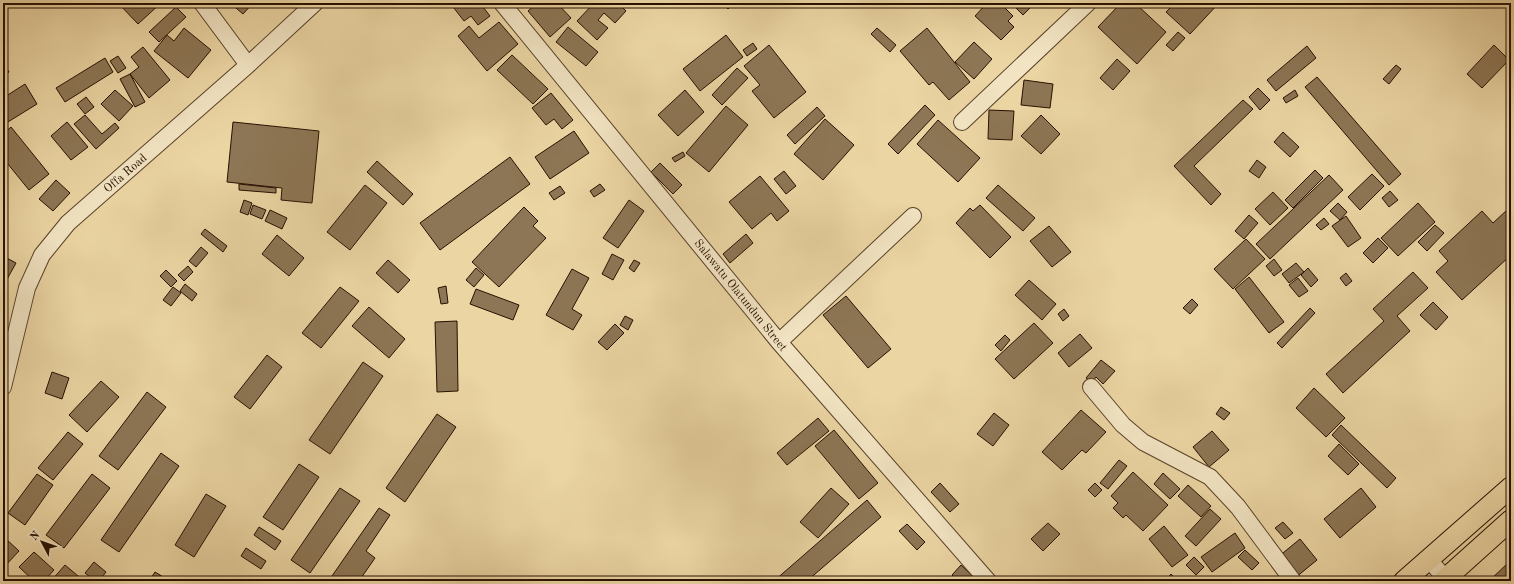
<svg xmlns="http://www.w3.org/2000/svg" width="1514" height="584" font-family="'Old Standard TT',serif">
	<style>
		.building { fill: #8d7655; stroke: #271000 }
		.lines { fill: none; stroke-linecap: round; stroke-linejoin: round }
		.minor-casing { stroke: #584129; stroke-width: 18 }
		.major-casing { stroke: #271000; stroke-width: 22 }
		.minor { stroke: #f2e4c3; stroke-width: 16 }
		.major { stroke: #ebd5a3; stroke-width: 20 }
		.labels { text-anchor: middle; stroke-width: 4; stroke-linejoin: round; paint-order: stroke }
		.street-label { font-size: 12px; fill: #271000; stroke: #f2e4c3 }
	</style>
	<rect width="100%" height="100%" fill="#ebd5a3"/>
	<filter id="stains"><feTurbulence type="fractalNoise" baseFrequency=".005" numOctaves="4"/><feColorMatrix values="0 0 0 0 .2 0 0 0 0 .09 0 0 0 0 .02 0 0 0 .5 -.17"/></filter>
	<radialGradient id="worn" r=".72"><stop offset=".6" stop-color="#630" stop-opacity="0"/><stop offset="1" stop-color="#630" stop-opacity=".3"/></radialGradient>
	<path class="building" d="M118,3h43l-23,21z
		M230,3h23l-10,11z
		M450,3h30l10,13 -12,9 -7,-9 -7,5z
		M537,3h20l14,15 -21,19 -22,-26z
		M594,3h24l8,8 -11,12 -11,-10 -6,7 10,8 -11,12 -20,-19z
		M722,3h12l-6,6z
		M987,3h13l13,13 -5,5 6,6 -13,13 -26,-24z
		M1011,3h15l4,5 -7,7z
		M1121,3h14l31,29 -29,32 -39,-37z
		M1175,3h44l-29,31 -24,-22z
		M176,7l10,10 -27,25 -10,-10z
		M499,22l19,22 -31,27 -29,-35 11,-10 10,12z
		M568,27l30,25 -12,14 -30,-24z
		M184,28l27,22 -23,28 -34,-27 13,-16 7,6z
		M877,28l19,17 -6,7 -19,-18z
		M927,28l43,54 -21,18 -16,-18 -4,3 -29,-34z
		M1178,32l7,6 -12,13 -7,-6z
		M726,35l17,22 -43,34 -17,-22z
		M974,42l18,17 -18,20 -19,-17z
		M753,43l4,6 -10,7 -4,-6z
		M769,45l37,47 -32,26 -22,-27 8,-6 -16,-19z
		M1494,45l15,15 -27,28 -15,-14z
		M1307,46l9,12 -40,33 -9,-11z
		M143,47l27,33 -21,18 -19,-24 9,-7 -8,-10z
		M512,55l36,34 -15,15 -36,-34z
		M118,56l8,12 -8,5 -8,-12z
		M105,58l8,14 -48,30 -9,-14z
		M1117,59l13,12 -17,19 -13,-12z
		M3,62l6,10 -6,4z
		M1396,65l5,4 -12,15 -6,-5z
		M737,68l11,10 -26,27 -10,-10z
		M130,74l15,28 -10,5 -15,-28z
		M1317,77l84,97 -12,11 -84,-98z
		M1024,80l29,4 -3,24 -29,-3z
		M25,84l12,20 -34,21v-27z
		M1258,88l12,12 -10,10 -11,-13z
		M115,90l18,16 -14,15 -18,-17z
		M685,90l19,22 -26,24 -20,-21z
		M1295,90l3,6 -12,7 -3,-5z
		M551,93l22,27 -11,9 -8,-10 -8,6 -14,-17z
		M86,97l8,10 -9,7 -8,-10z
		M1243,100l10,9 -59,57 27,28 -10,11 -37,-39z
		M925,105l10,10 -37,39 -10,-10z
		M726,106l22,19 -39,47 -23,-19z
		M817,107l8,9 -30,28 -8,-9z
		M989,110l25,1 -2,29 -24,-1z
		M85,115l17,19 13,-11 4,5 -23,21 -22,-25z
		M1041,115l19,19 -19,20 -20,-18z
		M825,119l29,26 -31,35 -29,-26z
		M938,120l42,38 -22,24 -41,-38z
		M67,122l21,25 -17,13 -20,-24z
		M233,122l86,9 -7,72 -31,-3 1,-12 -55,-6z
		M11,127l38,47 -20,16 -26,-32v-24z
		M574,131l15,22 -39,26 -15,-22z
		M1283,132l16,15 -9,10 -16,-15z
		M683,152l2,4 -10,6 -3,-4z
		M510,157l20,27 -90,66 -20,-27z
		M1257,160l9,7 -7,11 -10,-7z
		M377,161l36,33 -10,11 -36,-33z
		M660,163l22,22 -9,9 -22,-22z
		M1315,170l8,8 -30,30 -8,-8z
		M784,171l12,15 -10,8 -12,-15z
		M1372,174l12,12 -24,24 -12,-13z
		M1329,175l14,15 -73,69 -14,-15z
		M760,176l29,35 -12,10 -6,-8 -19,16 -23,-27z
		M56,180l14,13 -17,18 -14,-12z
		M239,184l37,4v5l-37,-3z
		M600,184l5,6 -11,7 -4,-6z
		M365,185l22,18 -37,47 -23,-18z
		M998,185l37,33 -12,13 -37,-33z
		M560,186l5,7 -11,7 -5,-7z
		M1390,191l8,9 -9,7 -7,-9z
		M1273,192l15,16 -18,17 -15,-16z
		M244,200l8,3 -4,12 -8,-3z
		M629,200l15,11 -26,37 -15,-10z
		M1338,203l9,9 -7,8 -10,-9z
		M1418,203l17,19 -37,34 -17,-18z
		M253,205l13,5 -4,9 -12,-5z
		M980,205l31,32 -21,21 -34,-35 14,-15 3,3z
		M524,207l14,14 -5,5 13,12 -47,49 -27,-25z
		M270,210l17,8 -5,11 -17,-8z
		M1507,210l4,4v41l-49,45 -26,-28 12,-11 -9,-10 43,-40 11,12z
		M1249,215l9,8 -14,16 -9,-8z
		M1346,216l15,22 -13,9 -16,-21z
		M1324,218l5,6 -8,6 -5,-5z
		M1435,225l9,8 -17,18 -9,-9z
		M1049,226l22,26 -19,15 -22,-26z
		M205,229l22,17 -4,6 -22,-18z
		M746,234l7,9 -23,20 -7,-9z
		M277,235l27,23 -15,18 -27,-22z
		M1378,238l10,10 -15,15 -10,-10z
		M1246,239l19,20 -32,30 -19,-20z
		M201,247l7,6 -12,14 -7,-6z
		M612,254l12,6 -11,20 -11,-6z
		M3,256l13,7 -11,20 -2,-2z
		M1274,259l8,11 -8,6 -8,-10z
		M388,260l22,20 -12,13 -22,-20z
		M634,260l6,3 -6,9 -5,-4z
		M1296,263l8,9 -15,11 -7,-9z
		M188,266l5,6 -9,9 -6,-6z
		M476,268l8,7 -10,12 -8,-7z
		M1308,268l10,12 -7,7 -10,-12z
		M572,269l17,9 -17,31 10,6 -9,15 -27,-15z
		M166,270l11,11 -6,6 -11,-11z
		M1413,272l15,16 -31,28 13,15 -67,62 -17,-19 58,-53 -11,-12z
		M1346,273l6,8 -6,5 -6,-8z
		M1249,277l35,45 -15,11 -34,-44z
		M1298,278l10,13 -9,6 -10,-12z
		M1029,280l27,24 -14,16 -27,-25z
		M185,284l12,10 -5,7 -12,-10z
		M446,286l2,17 -7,1 -3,-16z
		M173,287l8,6 -10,13 -8,-6z
		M340,287l19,14 -38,47 -19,-15z
		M476,289l43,16 -6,15 -43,-16z
		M846,296l45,53 -23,19 -45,-53z
		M1192,299l6,6 -8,9 -7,-6z
		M1433,302l15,15 -12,13 -16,-15z
		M369,307l36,32 -16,19 -37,-32z
		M1310,308l5,5 -33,35 -5,-5z
		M1064,309l5,7 -6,5 -5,-7z
		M625,316l8,4 -5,10 -8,-5z
		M457,321l1,70 -21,1 -2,-70z
		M1034,323l19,20 -39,36 -19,-20z
		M615,324l9,9 -17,17 -9,-8z
		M1080,334l12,14 -23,19 -11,-14z
		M1005,335l5,5 -9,11 -6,-6z
		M267,355l15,12 -32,42 -16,-12z
		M1101,360l14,11 -12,13 -7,-7 -4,5 -6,-4z
		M363,362l20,14 -53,78 -21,-14z
		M52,372l17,6 -7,21 -17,-6z
		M101,381l18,16 -32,35 -18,-17z
		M1314,388l31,30 -19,19 -30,-29z
		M147,392l19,15 -48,63 -19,-14z
		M1221,407l9,6 -6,7 -8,-6z
		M1081,410l25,22 -20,21 -4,-3 -20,20 -20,-18z
		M994,413l15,12 -16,21 -16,-12z
		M437,414l19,13 -51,75 -19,-14z
		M818,418l11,13 -42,34 -10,-12z
		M1341,425l55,53 -9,10 -55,-53z
		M834,430l44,53 -19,16 -44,-53z
		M1212,431l17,19 -20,17 -16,-20z
		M68,432l15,12 -30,36 -15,-12z
		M1339,444l20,20 -11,11 -20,-19z
		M161,453l18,13 -60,86 -18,-12z
		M1119,460l8,6 -19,23 -8,-6z
		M299,464l20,13 -36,53 -20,-13z
		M1133,472l35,33 -25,26 -17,-16 -3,3 -10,-10 5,-5 -7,-7z
		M1163,473l17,16 -10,10 -16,-15z
		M37,474l16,11 -28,40 -17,-12z
		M92,474l18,14 -46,60 -18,-13z
		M940,483l19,21 -9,8 -19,-20z
		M1095,483l7,7 -7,7 -7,-7z
		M1188,485l23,21 -10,11 -23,-21z
		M340,488l20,13 -50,72 -19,-13z
		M831,488l18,16 -31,34 -18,-16z
		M1361,488l15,19 -36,31 -16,-19z
		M206,494l20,12 -32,51 -19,-12z
		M867,500l14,17 -74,64h-33z
		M379,508l11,7 -24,36 9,7 -16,23h-20l-7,-5z
		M1210,509l11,10 -25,27 -11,-10z
		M1283,522l10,11 -8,6 -10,-11z
		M1048,523l12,11 -17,17 -12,-12z
		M907,524l18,18 -8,8 -18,-19z
		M1164,526l24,29 -16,12 -23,-28z
		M259,527l22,14 -6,9 -21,-15z
		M1235,533l10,15 -33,24 -11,-15z
		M5,538l14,13 -14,15 -2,-2v-23z
		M1300,539l17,21 -22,18 -17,-21z
		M246,548l20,13 -5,8 -20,-13z
		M1245,550l14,13 -7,7 -14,-13z
		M34,552l20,18 -10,11h-10l-15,-14z
		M1194,557l10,10 -8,8 -10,-10z
		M94,562l12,10 -7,9h-4l-10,-8z
		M1508,563l3,3v15h-22z
		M65,565l19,16h-33z
		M961,565l16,15 -1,1h-18l-6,-6z
		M155,572l15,9h-21z
		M1171,574l7,7h-13z"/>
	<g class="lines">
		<defs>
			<path id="minor" d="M202,3l46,62
				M502,3l277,339 209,239
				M962,122l126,-119
				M779,342l134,-126
				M3,387l24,-99 15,-33 26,-32 180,-158 67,-62
				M1091,387l32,38 20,17 67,35 28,30 55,74
				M1429,560l19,21"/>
			<path id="major" d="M1404,581l107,-94
				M1443,581l68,-61"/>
		</defs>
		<use href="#minor" class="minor-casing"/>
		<use href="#major" class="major-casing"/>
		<use href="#minor" class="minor"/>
		<use href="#major" class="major"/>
	</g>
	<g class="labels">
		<g class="street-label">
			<text transform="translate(125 173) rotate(-41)" y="4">Offa Road</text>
			<text transform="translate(741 295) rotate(51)" y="4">Salawatu Olatundun Street</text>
		</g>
	</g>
	<rect width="1514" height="584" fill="none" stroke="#ebd5a3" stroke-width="16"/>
	<rect x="4" y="4" width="1506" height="576" fill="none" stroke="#271000" stroke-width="2"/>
	<rect x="8" y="8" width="1498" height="568" fill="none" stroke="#271000"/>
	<g transform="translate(42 542) rotate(311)" stroke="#f2e4c3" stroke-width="3" paint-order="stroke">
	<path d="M0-3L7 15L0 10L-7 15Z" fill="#271000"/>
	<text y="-6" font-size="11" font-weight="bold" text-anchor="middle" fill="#271000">N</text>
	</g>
	<rect width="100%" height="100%" filter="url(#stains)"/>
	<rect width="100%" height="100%" fill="url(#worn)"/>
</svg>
